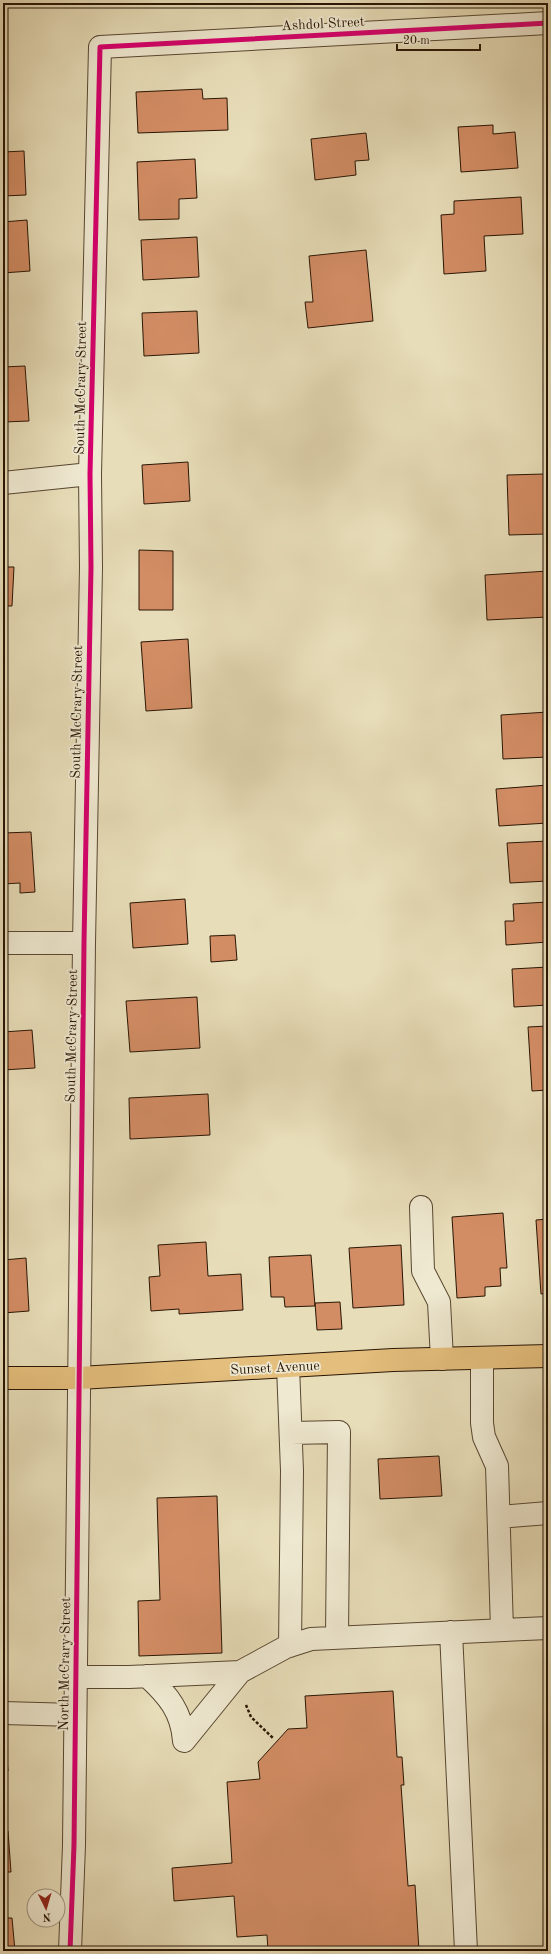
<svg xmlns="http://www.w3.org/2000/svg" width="551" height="1954" font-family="'Old Standard TT',serif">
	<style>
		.building { fill: #d38d65; stroke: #291504 }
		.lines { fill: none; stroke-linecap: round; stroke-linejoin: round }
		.minor-casing { stroke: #584731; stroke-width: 24 }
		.major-casing { stroke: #291504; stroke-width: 24 }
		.path { stroke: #291504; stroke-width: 2.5; stroke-dasharray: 3 2; stroke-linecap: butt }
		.minor { stroke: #efe9d1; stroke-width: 22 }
		.major { stroke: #e4be7c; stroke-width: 22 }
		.cycleway-casing { stroke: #efe9d1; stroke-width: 8 }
		.cycleway { stroke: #d6006c; stroke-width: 5 }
		.labels { text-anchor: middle; stroke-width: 3.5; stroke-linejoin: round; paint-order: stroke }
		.street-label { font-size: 14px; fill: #291504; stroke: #efe9d1 }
	</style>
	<rect width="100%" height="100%" fill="#e7ddb8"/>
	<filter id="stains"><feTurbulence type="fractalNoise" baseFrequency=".005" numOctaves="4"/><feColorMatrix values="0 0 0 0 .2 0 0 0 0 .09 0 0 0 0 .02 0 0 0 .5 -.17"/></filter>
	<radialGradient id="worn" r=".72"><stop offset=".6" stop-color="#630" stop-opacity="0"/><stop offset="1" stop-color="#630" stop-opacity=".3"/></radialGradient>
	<path class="building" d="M202,89l1,10 24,-1 1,32 -90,3 -2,-41z
		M493,125v9l22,-2 3,36 -57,4 -3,-45z
		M366,133l3,27 -14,1 1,14 -41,5 -4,-41z
		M24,151l2,44 -23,1v-44z
		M195,159l2,39 -18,1v20l-40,1 -2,-58z
		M521,197l2,37 -39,2 2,35 -42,3 -3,-59 13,-1v-13z
		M27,220l3,51 -27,2v-51z
		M197,237l2,40 -56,3 -2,-40z
		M366,250l7,71 -65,7 -3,-26h8l-4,-46z
		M197,311l2,42 -55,3 -2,-43z
		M25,366l4,55 -26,1v-55z
		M188,462l2,39 -46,3 -2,-39z
		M545,474l2,60 -38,1 -2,-60z
		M139,550l34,1v59h-34z
		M3,567h11l-2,39h-9z
		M548,571v46l-61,3 -2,-45z
		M188,639l4,69 -46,3 -5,-69z
		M548,712v45l-45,2 -2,-44z
		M548,785v38l-49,3 -3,-37z
		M31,832l4,60 -15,1v-10l-17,1v-51z
		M548,841v40l-38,2 -3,-40z
		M185,899l3,45 -55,4 -3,-45z
		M548,902v40l-42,3 -1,-24h9l-1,-17z
		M235,935l2,25 -26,2 -1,-26z
		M548,967v38l-34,2 -2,-38z
		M197,997l3,51 -70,4 -4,-51z
		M548,1026v64l-16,1 -4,-64z
		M32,1030l3,38 -32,2v-38z
		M208,1094l2,41 -80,4 -1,-41z
		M503,1213l4,55h-7l1,18 -16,1v9l-28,2 -5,-81z
		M548,1219v74l-7,1 -5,-74z
		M206,1242l2,34 33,-2 2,36 -64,4v-5l-28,2 -2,-34 11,-1 -2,-31z
		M401,1245l3,60 -51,3 -4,-60z
		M311,1255l4,51 -30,1 -1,-10h-13l-2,-40z
		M26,1258l3,53 -26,2v-53z
		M340,1302l2,27 -25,1 -2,-27z
		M439,1456l3,40 -62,3 -2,-40z
		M217,1496l5,157 -83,3 -1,-55 22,-1 -3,-102z
		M393,1691l4,66h5l2,28h-3l7,101 7,-1 4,66h-151l-1,-16 -30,2 -3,-41 -60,5 -2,-33 60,-5 -5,-81 33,-3 -2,-17 30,-33 19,-1 -2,-32z
		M4,1725l4,46 -5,1v-46z
		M3,1831h5l3,41h-8z
		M3,1918h9l3,33h-12z"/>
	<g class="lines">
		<defs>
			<path id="minor" d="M3,483l87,-9
				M3,943h81
				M421,1207l2,64 16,31 3,57
				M482,1358v65l2,14 13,29 5,164
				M288,1366l4,105 -2,175
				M291,1433l48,-1 -2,205
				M499,1517l49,-4
				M451,1632l15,319
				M147,1676c21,19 35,36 37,65l56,-69
				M75,1677h54l111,-5 46,-25 25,-8 237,-11
				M3,1713l72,2
				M70,1951l4,-106 10,-902 7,-376 -1,-93 10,-427 448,-24"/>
			<path id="major" d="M3,1378h76l314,-18 155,-4"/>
		</defs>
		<use href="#minor" class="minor-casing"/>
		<use href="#major" class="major-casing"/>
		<path class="path" d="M246,1705l5,12 23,22"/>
		<use href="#minor" class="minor"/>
		<use href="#major" class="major"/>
		<defs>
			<path id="cycleway" d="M70,1951l4,-106 10,-902 7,-376 -1,-93 10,-427 448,-24"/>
		</defs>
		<use href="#cycleway" class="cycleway-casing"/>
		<use href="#cycleway" class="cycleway"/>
	</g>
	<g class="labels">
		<g class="street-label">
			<text transform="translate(323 23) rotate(-3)" y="5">Ashdol Street</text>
			<text transform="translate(80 388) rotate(-89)" y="5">South McCrary Street</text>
			<text transform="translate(76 712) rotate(-89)" y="5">South McCrary Street</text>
			<text transform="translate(71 1036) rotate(-89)" y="5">South McCrary Street</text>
			<text transform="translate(275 1367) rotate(-3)" y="5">Sunset Avenue</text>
			<text transform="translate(64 1664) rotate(-89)" y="5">North McCrary Street</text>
		</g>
	</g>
	<rect width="551" height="1954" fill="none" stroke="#e7ddb8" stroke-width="16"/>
	<rect x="4" y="4" width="543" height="1946" fill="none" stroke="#291504" stroke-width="2"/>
	<rect x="8" y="8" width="535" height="1938" fill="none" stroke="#291504"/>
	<g transform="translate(46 1908) rotate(175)"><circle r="19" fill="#efe9d1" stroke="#a0947f"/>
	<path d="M0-3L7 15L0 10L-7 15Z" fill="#8f2418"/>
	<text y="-6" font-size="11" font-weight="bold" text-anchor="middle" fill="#291504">N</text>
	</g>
	<path d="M397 44v6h83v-6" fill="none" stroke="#291504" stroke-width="2"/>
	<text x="403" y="44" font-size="12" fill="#291504" stroke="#efe9d1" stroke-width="3" paint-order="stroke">20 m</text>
	<rect width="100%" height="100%" filter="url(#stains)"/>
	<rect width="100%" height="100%" fill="url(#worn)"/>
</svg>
